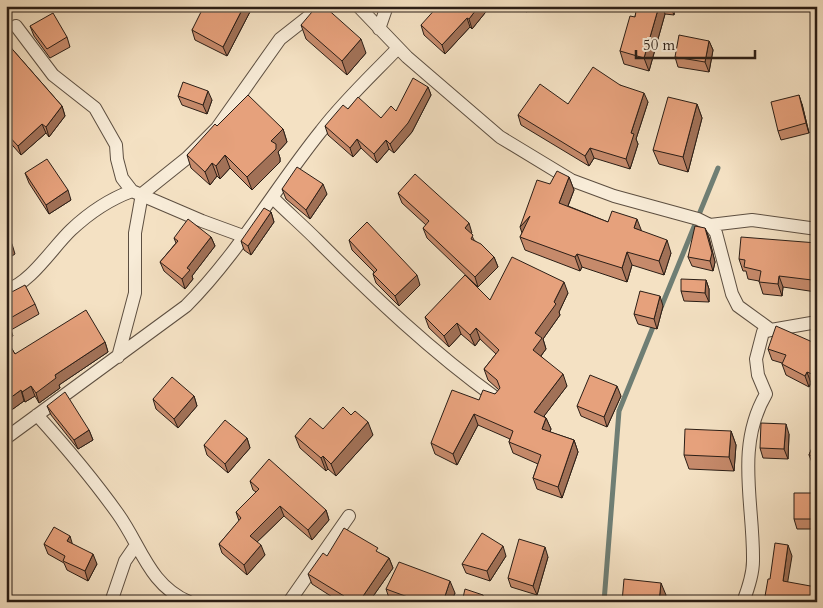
<svg xmlns="http://www.w3.org/2000/svg" width="823" height="608" font-family="Cardo,serif">
	<style>
		.lines { fill: none; stroke-linecap: round; stroke-linejoin: round }
		.stream { stroke: #6f7e74; stroke-width: 5 }
		.street-casing { stroke: #5d4f41; stroke-width: 14 }
		.street { stroke: #f8ecd8; stroke-width: 12 }
		.wall { fill: #c68a6b; stroke: #2b1e16 }
		.shaded-wall { fill: #a17157; stroke: #2b1e16 }
		.building { fill: #e6a17c; stroke: #2b1e16 }
	</style>
	<rect width="100%" height="100%" fill="#f4e1c3"/>
	<filter id="stains"><feTurbulence type="fractalNoise" baseFrequency=".004" numOctaves="4"/><feColorMatrix values="0 0 0 0 .2 0 0 0 0 .09 0 0 0 0 .02 0 0 0 .5 -.17"/></filter>
	<radialGradient id="worn" r=".72"><stop offset=".6" stop-color="#630" stop-opacity="0"/><stop offset="1" stop-color="#630" stop-opacity=".3"/></radialGradient>
	<g class="lines">
		<path class="stream" d="M660,310l58,-142
			M604,602l15,-191 36,-89"/>
		<defs>
			<path id="street" d="M358,6l49,51 93,80 71,43 43,16 84,23 12,6 6,8 16,61 6,12 33,24 -8,2 -7,27 2,16 8,19c-31,53 -12,110 -13,167 0,14 -5,28 -10,41
				M16,26l37,49 42,33 21,37 1,14 5,19 10,13
				M379,29l8,-23
				M273,198c14,14 30,28 44,42 56,56 115,112 179,158
				M710,225l42,-5 65,9
				M6,290c24,-6 47,-43 65,-60 17,-16 39,-31 61,-39l70,30 41,15
				M771,330l46,-8
				M118,357l17,-64v-60l7,-39 45,-36 30,-30 63,-89 42,-33
				M37,415c29,32 56,64 81,99 23,32 31,71 71,88
				M6,438l180,-132c52,-52 89,-118 135,-175 22,-29 50,-55 75,-81
				M111,602l14,-41 11,-16
				M289,602l60,-86"/>
		</defs>
		<use href="#street" class="street-casing"/>
		<use href="#street" class="street"/>
	</g>
	<path class="wall" d="M209,6h44l-26,50 -32,-16 -3,-10z
		M514,6h16l-3,6z
		M637,6h38l-1,9 -9,-1 -16,57 -25,-7 -4,-13 15,-34z
		M489,8l-17,21 -2,-2 -25,27 -21,-19 -3,-10z
		M301,25l65,28 -19,22 -41,-36z
		M30,26l37,11 3,10 -20,11 -16,-22z
		M709,41l4,9 -4,22 -31,-5 -3,-10z
		M6,42l56,64 3,10 -16,21 -3,-4 -25,22 -15,-17z
		M620,85l28,17 -12,37 2,5 -8,25 -36,-11 -5,8 -68,-41 -3,-10 50,-11z
		M428,87l3,8 -19,37 -18,21 -5,-4 -12,14 -16,-15 -8,9 -25,-22 -3,-9 23,-17 33,9 15,-7z
		M178,96l34,4 -5,14 -25,-9z
		M697,104l5,14 -14,54 -29,-8 -6,-14z
		M802,104l7,29 -28,7 -3,-9z
		M217,126l66,3 4,13 -9,10 2,6v4l-28,28 -22,-22 -10,11 -3,-3 -7,9 -19,-17 -4,-13z
		M25,173l46,27 -22,14 -20,-31z
		M569,177l5,13 -6,16 40,16 33,9 30,22 -7,22 -32,-10 -5,17 -45,-15 -2,4 -55,-21 -5,-13 30,-53z
		M282,189l45,5 -17,25 -24,-20z
		M398,193l74,40 -1,1 3,6 20,17 4,10 -20,20 -51,-49 -4,-10 3,-3 -24,-22z
		M271,212l3,10 -23,33 -7,-5 -3,-9z
		M705,228l4,10 6,24 -2,9 -21,-5 -4,-9z
		M211,237l4,9 -23,30 1,3 -8,10 -21,-18 -4,-9 16,-19 -2,-5z
		M349,240l71,45 -21,21 -23,-23 -3,-9 1,-2 -22,-22z
		M817,243l-1,49 -33,-5 -1,9 -19,-2 -4,-13 -11,-2 -2,-8h-3l-4,-12z
		M706,280l3,9v13l-25,-1 -3,-10z
		M568,293l-9,19 1,3 -17,24 3,10 -5,7 26,30 -23,30 2,2 5,11 -1,3 24,8 4,12 -16,46 -25,-9 -4,-11 5,-14 -25,-11 -4,-11 1,-3 -32,-14 -21,40 -22,-11 -4,-11 48,-43 16,-6 4,-4 -11,-10 -4,-11 12,-15 -16,-15 -5,7 -14,-12 -12,13 -20,-19 -4,-11 65,-17z
		M6,295l29,9 4,10 -28,16 2,6 -7,3 9,15 90,-12 3,10 -49,33 1,3 -21,15 -4,-7 -10,6 -1,-1 -18,13z
		M663,306l-6,23 -19,-5 -4,-10z
		M817,344v41l-6,-2 -2,4 -23,-12 -4,-11v-1l-10,-3 -4,-11z
		M194,396l3,10 -19,22 -22,-19 -3,-10z
		M621,396l-14,31 -26,-11 -4,-10z
		M47,406l42,24 4,10 -15,9 -27,-34z
		M351,415l22,20 -37,41 -8,-7 -2,2 -26,-23 -5,-12 28,-7z
		M731,431l5,14 -2,26 -45,-2 -5,-14z
		M789,434l-1,25 -25,-1 -3,-10z
		M817,436v31l-4,-2 -4,-10z
		M247,438l3,10 -22,25 -21,-18 -3,-10z
		M250,481l76,29 3,10 -17,20 -28,-24 -27,26 8,13 -18,20 -25,-22 -3,-9 20,-23 -3,-9 20,-20 -3,-2z
		M817,493v36h-20l-3,-10z
		M44,544h28l25,20 -9,17 -21,-11 -3,-7 -16,-9z
		M379,553l10,5 4,10 -24,34h-29l-28,-18 -4,-10 19,-18z
		M506,556l-16,25 -24,-8 -4,-9z
		M548,557l-11,38 -26,-8 -3,-9z
		M386,589l69,4 -4,9h-60l-1,-1z"/>
	<path class="shaded-wall" d="M244,6h9l-26,50 -4,-9z
		M479,6h10v2l-17,21 -3,-10z
		M524,6h6l-3,6z
		M659,6h3l3,8 -16,57 -5,-13z
		M670,6h5l-1,9z
		M467,18l3,9 -25,27 -3,-9z
		M361,39l5,14 -19,22 -5,-14z
		M709,41l4,9 -4,22 -4,-10z
		M428,87l3,8 -19,37 -18,21 -4,-9z
		M208,91l4,9 -5,14 -4,-9z
		M644,93l4,9 -12,37 2,5 -8,25 -4,-10 5,-26z
		M799,95l3,9 7,29 -3,-10z
		M697,104l5,14 -14,54 -5,-15z
		M62,106l3,10 -16,21 -3,-10z
		M42,124l4,9 -25,22 -3,-9z
		M283,129l4,13 -9,10 2,6v4l-28,28 -5,-13 24,-36z
		M357,139l4,9 -8,9 -3,-9z
		M386,140l3,9 -12,14 -3,-9z
		M590,148l4,10 -5,8 -4,-10z
		M225,155l5,13 -10,11 -4,-13z
		M212,163l5,13 -7,9 -5,-13z
		M569,177l5,13 -10,26 -5,-13z
		M323,184l4,10 -17,25 -4,-9z
		M68,190l3,10 -22,14 -3,-9z
		M271,212l3,10 -23,33 -3,-9z
		M530,216l-6,23 -4,-12z
		M637,219l5,13 -8,-4z
		M469,223l3,10 -4,4 -3,-9z
		M705,228l4,10 6,24 -2,9 -3,-10z
		M211,237l4,9 -23,30 1,3 -8,10 -3,-10 5,-11z
		M667,240l4,13 -7,22 -5,-14z
		M12,244l3,10 -9,6v-13z
		M627,252l5,13 -5,17 -5,-14z
		M577,254l5,13 -2,4 -5,-14z
		M494,257l4,10 -20,20 -3,-10z
		M417,275l3,10 -21,21 -4,-10z
		M779,276l4,11 -1,9 -4,-12z
		M813,276l4,12 -1,4 -4,-12z
		M706,280l3,9v13l-4,-9z
		M564,282l4,11 -9,19 1,3 -17,24 3,10 -9,12 -4,-11 2,-17 19,-31z
		M660,296l3,10 -6,23 -3,-10z
		M457,323l4,11 -12,13 -5,-11z
		M476,328l4,11 -5,7 -5,-11z
		M105,342l3,10 -49,33 1,3 -21,15 -3,-10 19,-18z
		M807,372l4,11 -2,4 -4,-11z
		M563,374l4,12 -29,38 -4,-12z
		M31,386l4,10 -10,6 -3,-10z
		M617,386l4,10 -14,31 -3,-10z
		M21,390l3,11 -18,13v-13z
		M194,396l3,10 -19,22 -4,-9z
		M474,414l4,11 -21,40 -4,-11z
		M546,418l5,11 -5,11 -4,-11z
		M368,422l5,13 -37,41 -5,-12z
		M786,424l3,10 -1,25 -4,-10z
		M89,430l4,10 -15,9 -4,-9z
		M731,431l5,14 -2,26 -5,-14z
		M247,438l3,10 -22,25 -3,-9z
		M574,440l4,12 -16,46 -4,-11z
		M323,456l5,13 -2,2 -5,-13z
		M280,506l4,10 -30,29 -4,-9z
		M326,510l3,10 -17,20 -4,-10z
		M70,536l3,10 -6,-5z
		M261,545l4,10 -18,20 -3,-10z
		M788,545l4,11 -6,36 -3,-11z
		M503,546l3,10 -16,25 -3,-10z
		M545,547l3,10 -11,38 -4,-9z
		M93,554l4,10 -9,17 -3,-10z
		M389,558l4,10 -24,34h-10z
		M450,581l5,12 -4,9h-8z
		M661,583l5,12 -1,7h-6z
		M483,595l2,7h-4z"/>
	<path class="building" d="M209,6h35l-21,41 -31,-17 11,-22 4,2z
		M317,6h7l37,33 -19,22 -41,-36z
		M438,6h41l-10,13 -2,-1 -25,27 -21,-20z
		M637,6h22l-15,52 -24,-7 10,-35 5,1z
		M53,13l14,24 -20,12 -17,-23z
		M679,35l30,6 -4,21 -30,-5z
		M6,42l56,64 -16,21 -4,-3 -24,22 -12,-13z
		M593,67l27,18 24,8 -13,40 3,1 -8,25 -36,-11 -5,8 -67,-41 22,-31 28,20z
		M413,78l15,9 -20,36 -18,21 -4,-4 -12,14 -17,-15 -7,9 -25,-22 18,-21 5,4 10,-12 23,21 10,-12 5,5z
		M183,82l25,9 -5,14 -25,-9z
		M248,95l35,34 -12,12 5,3v5l-29,28 -22,-22 -9,11 -4,-3 -7,9 -18,-17 28,-31 2,2z
		M799,95l7,28 -28,8 -7,-29z
		M668,97l29,7 -14,53 -30,-7z
		M47,159l21,31 -22,15 -21,-32z
		M297,167l26,17 -17,26 -24,-21z
		M557,171l12,6 -10,26 49,19 4,-11 25,8 -3,9 33,12 -8,21 -32,-9 -5,16 -45,-14 -2,3 -55,-20 10,-21 -10,11 17,-47 13,4z
		M415,174l54,49 -4,5 8,7 -2,4 10,5 13,13 -19,20 -52,-49 6,-7 -31,-28z
		M817,183v15l-5,-13z
		M264,208l7,4 -23,34 -7,-5z
		M188,219l23,18 -24,31 3,2 -8,9 -22,-17 18,-21 -4,-3z
		M367,222l50,53 -22,21 -22,-22 4,-4 -28,-30z
		M695,226l10,2 7,25 -2,8 -22,-4z
		M6,235l6,9 -6,3z
		M741,237l76,6 -2,11h2v22h-4l-1,4 -33,-4 -1,8 -19,-2 2,-11 -17,-4 1,-7 -6,-1z
		M512,257l52,25 -10,20 2,2 -21,29 7,5 -9,12 30,24 -29,38 12,6 -4,11 32,11 -16,47 -25,-9 8,-23 -32,-13 4,-11 -39,-17 -21,40 -22,-11 21,-53 27,10 4,-10 12,4 5,-6 -3,-8 -13,-11 15,-19 -23,-22 -6,7 -13,-12 -13,13 -19,-19 40,-42 25,25z
		M681,279l25,1 -1,13 -24,-2z
		M25,285l10,19 -28,16 2,5 -3,2v-32z
		M640,291l20,5 -6,23 -20,-5z
		M86,310l19,32 -50,33 1,3 -20,15 -5,-7 -9,6 -1,-2 -15,11v-62l9,15z
		M776,326l41,18v32l-10,-4 -2,4 -23,-12 4,-9 -18,-6z
		M590,375l27,11 -13,31 -27,-11z
		M172,377l22,19 -20,23 -21,-20z
		M65,392l24,38 -15,10 -27,-34z
		M343,407l8,8 4,-4 13,11 -37,42 -8,-8 -2,2 -26,-22 15,-18 13,11z
		M225,420l22,18 -22,26 -21,-19z
		M761,423l25,1 -2,25 -24,-1z
		M685,429l46,2 -2,26 -45,-2z
		M817,436v22l-8,-3z
		M269,459l57,51 -18,20 -28,-24 -30,30 11,9 -17,20 -25,-21 22,-26 -5,-6 23,-23 -9,-8z
		M794,493h23v26h-23z
		M54,527l16,9 -3,5 26,13 -8,17 -22,-10 2,-5 -21,-12z
		M344,528l34,20 -2,3 13,7 -30,44h-19l4,-6 -36,-22 15,-21 4,3z
		M482,533l21,13 -16,25 -25,-7z
		M519,539l26,8 -12,39 -25,-8z
		M775,543l13,2 -5,36 33,6 1,-1v16h-53l4,-23h2z
		M399,562l51,19 -7,21h-28l1,-2 -30,-11z
		M624,579l37,4 -2,19h-37z
		M465,589l18,6 -2,7h-19z"/>
	<rect width="823" height="608" fill="none" stroke="#f4e1c3" stroke-width="25"/>
	<rect x="8" y="8" width="808" height="593" fill="none" stroke="#2b1e16" stroke-width="2.5"/>
	<rect x="12" y="12" width="798" height="583" fill="none" stroke="#2b1e16"/>
	<path d="M636 50v8h119v-8" fill="none" stroke="#2b1e16" stroke-width="2.5"/>
	<text x="643" y="50" font-size="15" fill="#2b1e16" stroke="#f8ecd8" stroke-width="4" paint-order="stroke">50 m</text>
	<rect width="100%" height="100%" filter="url(#stains)"/>
	<rect width="100%" height="100%" fill="url(#worn)"/>
</svg>
